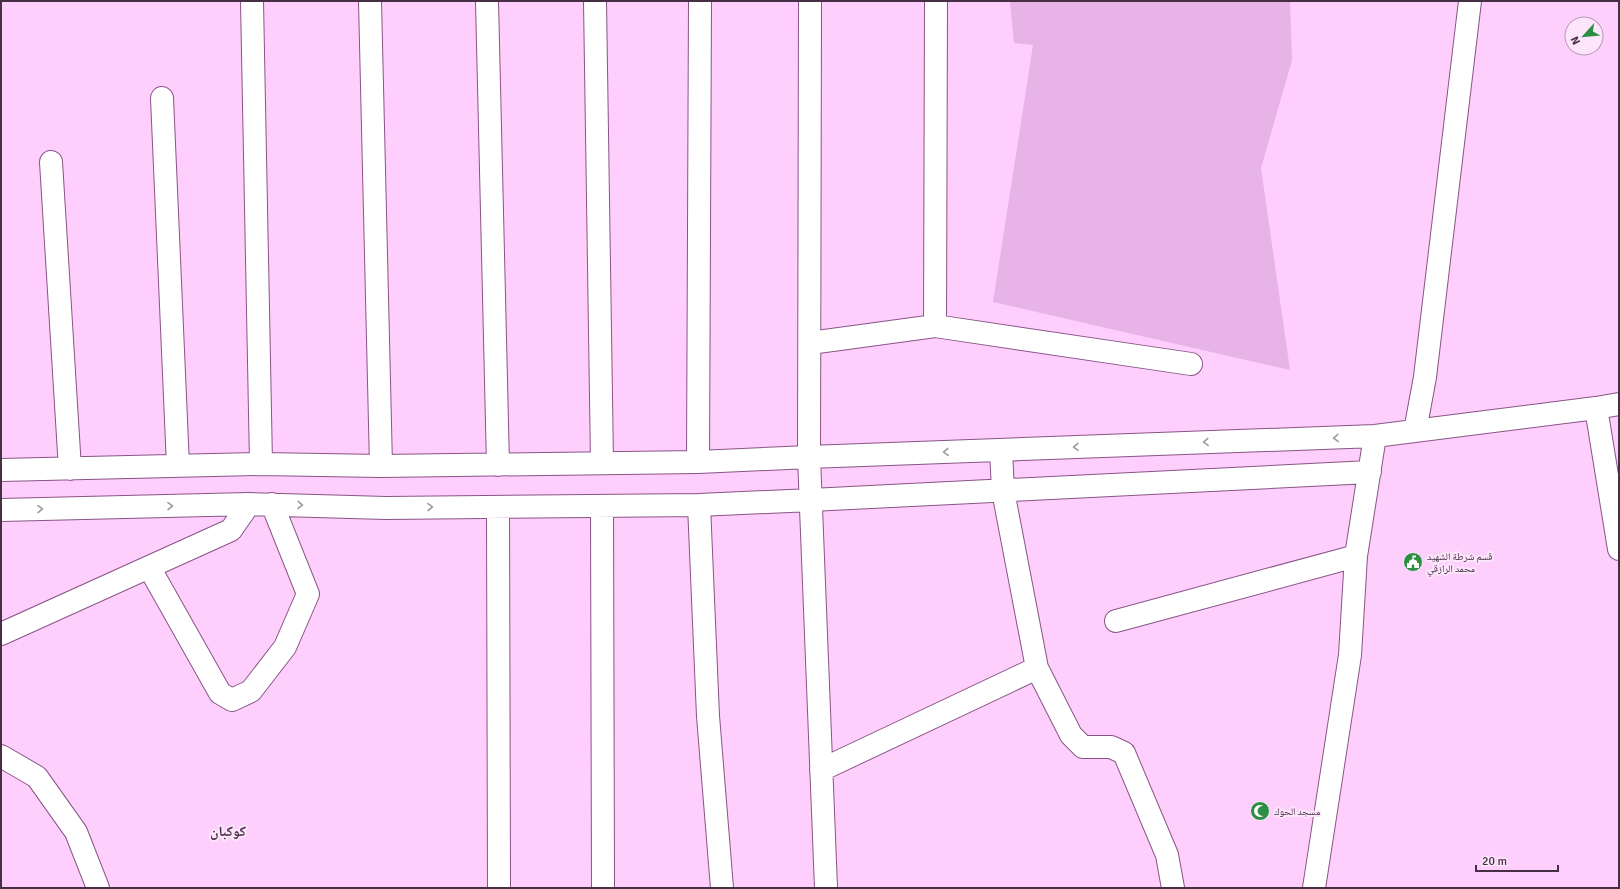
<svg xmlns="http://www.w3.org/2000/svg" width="1620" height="889" font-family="Signika,'Noto Naskh Arabic',sans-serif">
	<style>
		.green { fill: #e8b3e6 }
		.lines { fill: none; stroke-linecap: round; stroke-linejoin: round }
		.minor-casing { stroke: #885487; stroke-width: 24 }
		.minor { stroke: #fff; stroke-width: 22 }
		.oneway { stroke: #a296a2 }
		.labels { text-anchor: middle; stroke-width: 4; stroke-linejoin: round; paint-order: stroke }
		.poi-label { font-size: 10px; fill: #462e45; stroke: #fde5fc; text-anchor: start }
		.district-label { font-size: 14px; font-weight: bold; fill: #462e45; stroke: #fde5fc }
	</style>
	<rect width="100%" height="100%" fill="#fecffc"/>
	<path class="green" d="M1010,1h280l2,59 -31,108 29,202 -297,-68 40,-257 -19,-2z"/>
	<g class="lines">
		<defs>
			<path id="minor" d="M252,1l9,463
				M370,1l11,465
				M487,1l11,464
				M595,1l7,462
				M810,1l-1,456 17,431
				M162,98l16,368
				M51,162l19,307
				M935,326l1,-325
				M810,343l125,-17 256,38
				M1596,408l23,141
				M1415,431l10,-54 45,-376
				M698,462l2,-461
				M1,470l260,-6 120,2 317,-4 111,-5 566,-21 221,-28 23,-4
				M699,505l9,211 14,172
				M602,506l1,382
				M498,507l1,381
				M1,510l248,-6 137,4 313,-3 112,-5 559,-28
				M149,567l71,126 12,7 19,-9 34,-44 23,-53 -36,-90
				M1116,621l240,-65
				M1,634l230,-104 18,-26
				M1037,668l34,67 12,12h28l13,6 43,102 6,33
				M1,756l36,21 39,55 22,56
				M821,770l216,-102 -34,-177 -2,-41
				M1314,888l36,-233 6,-99 19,-120"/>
		</defs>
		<use href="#minor" class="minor-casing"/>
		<use href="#minor" class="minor"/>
	</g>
	<defs><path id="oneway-chevron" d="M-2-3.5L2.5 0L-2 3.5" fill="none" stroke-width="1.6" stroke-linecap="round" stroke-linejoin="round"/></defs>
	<g class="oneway">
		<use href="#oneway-chevron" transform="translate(1336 438) rotate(178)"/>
		<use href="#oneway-chevron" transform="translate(1206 442) rotate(178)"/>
		<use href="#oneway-chevron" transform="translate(1076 447) rotate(178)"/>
		<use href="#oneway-chevron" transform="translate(946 452) rotate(178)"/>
		<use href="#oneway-chevron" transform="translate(300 505) rotate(2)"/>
		<use href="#oneway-chevron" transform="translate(170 506) rotate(-1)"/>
		<use href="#oneway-chevron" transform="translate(430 507) rotate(-1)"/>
		<use href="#oneway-chevron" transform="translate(40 509) rotate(-1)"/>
	</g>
	<defs>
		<symbol id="civic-disc" viewBox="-11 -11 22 22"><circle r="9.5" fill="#2c8f43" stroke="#fde5fc"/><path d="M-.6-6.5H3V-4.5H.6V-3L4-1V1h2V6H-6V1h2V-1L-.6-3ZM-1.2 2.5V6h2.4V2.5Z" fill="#fff"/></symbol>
		<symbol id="mosque-disc" viewBox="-11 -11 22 22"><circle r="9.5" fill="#2c8f43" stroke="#fde5fc"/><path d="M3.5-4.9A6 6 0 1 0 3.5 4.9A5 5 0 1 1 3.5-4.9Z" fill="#fff"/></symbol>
	</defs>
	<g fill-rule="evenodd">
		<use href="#civic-disc" x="1402" y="551" width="22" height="22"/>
		<use href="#mosque-disc" x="1249" y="800" width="22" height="22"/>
	</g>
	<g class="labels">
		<g class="poi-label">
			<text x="1427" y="560">قسم شرطة الشهيد<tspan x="1427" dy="12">محمد الرازقي</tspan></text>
			<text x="1274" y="815">مسجد الحوك</text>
		</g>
		<g class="district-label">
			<text x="228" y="836">كوكبان</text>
		</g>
	</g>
	<rect width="1620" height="889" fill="none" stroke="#462e45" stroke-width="4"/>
	<g transform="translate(1584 36) rotate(243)"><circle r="19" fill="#fde5fc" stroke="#b49cb3"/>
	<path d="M0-3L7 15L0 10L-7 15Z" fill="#2c8f43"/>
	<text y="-6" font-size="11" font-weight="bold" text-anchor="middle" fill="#462e45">N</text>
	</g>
	<path d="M1476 865v6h82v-6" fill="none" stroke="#462e45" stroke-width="2"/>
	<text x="1482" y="865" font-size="12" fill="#462e45" stroke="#fde5fc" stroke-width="3" paint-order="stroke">20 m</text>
</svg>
